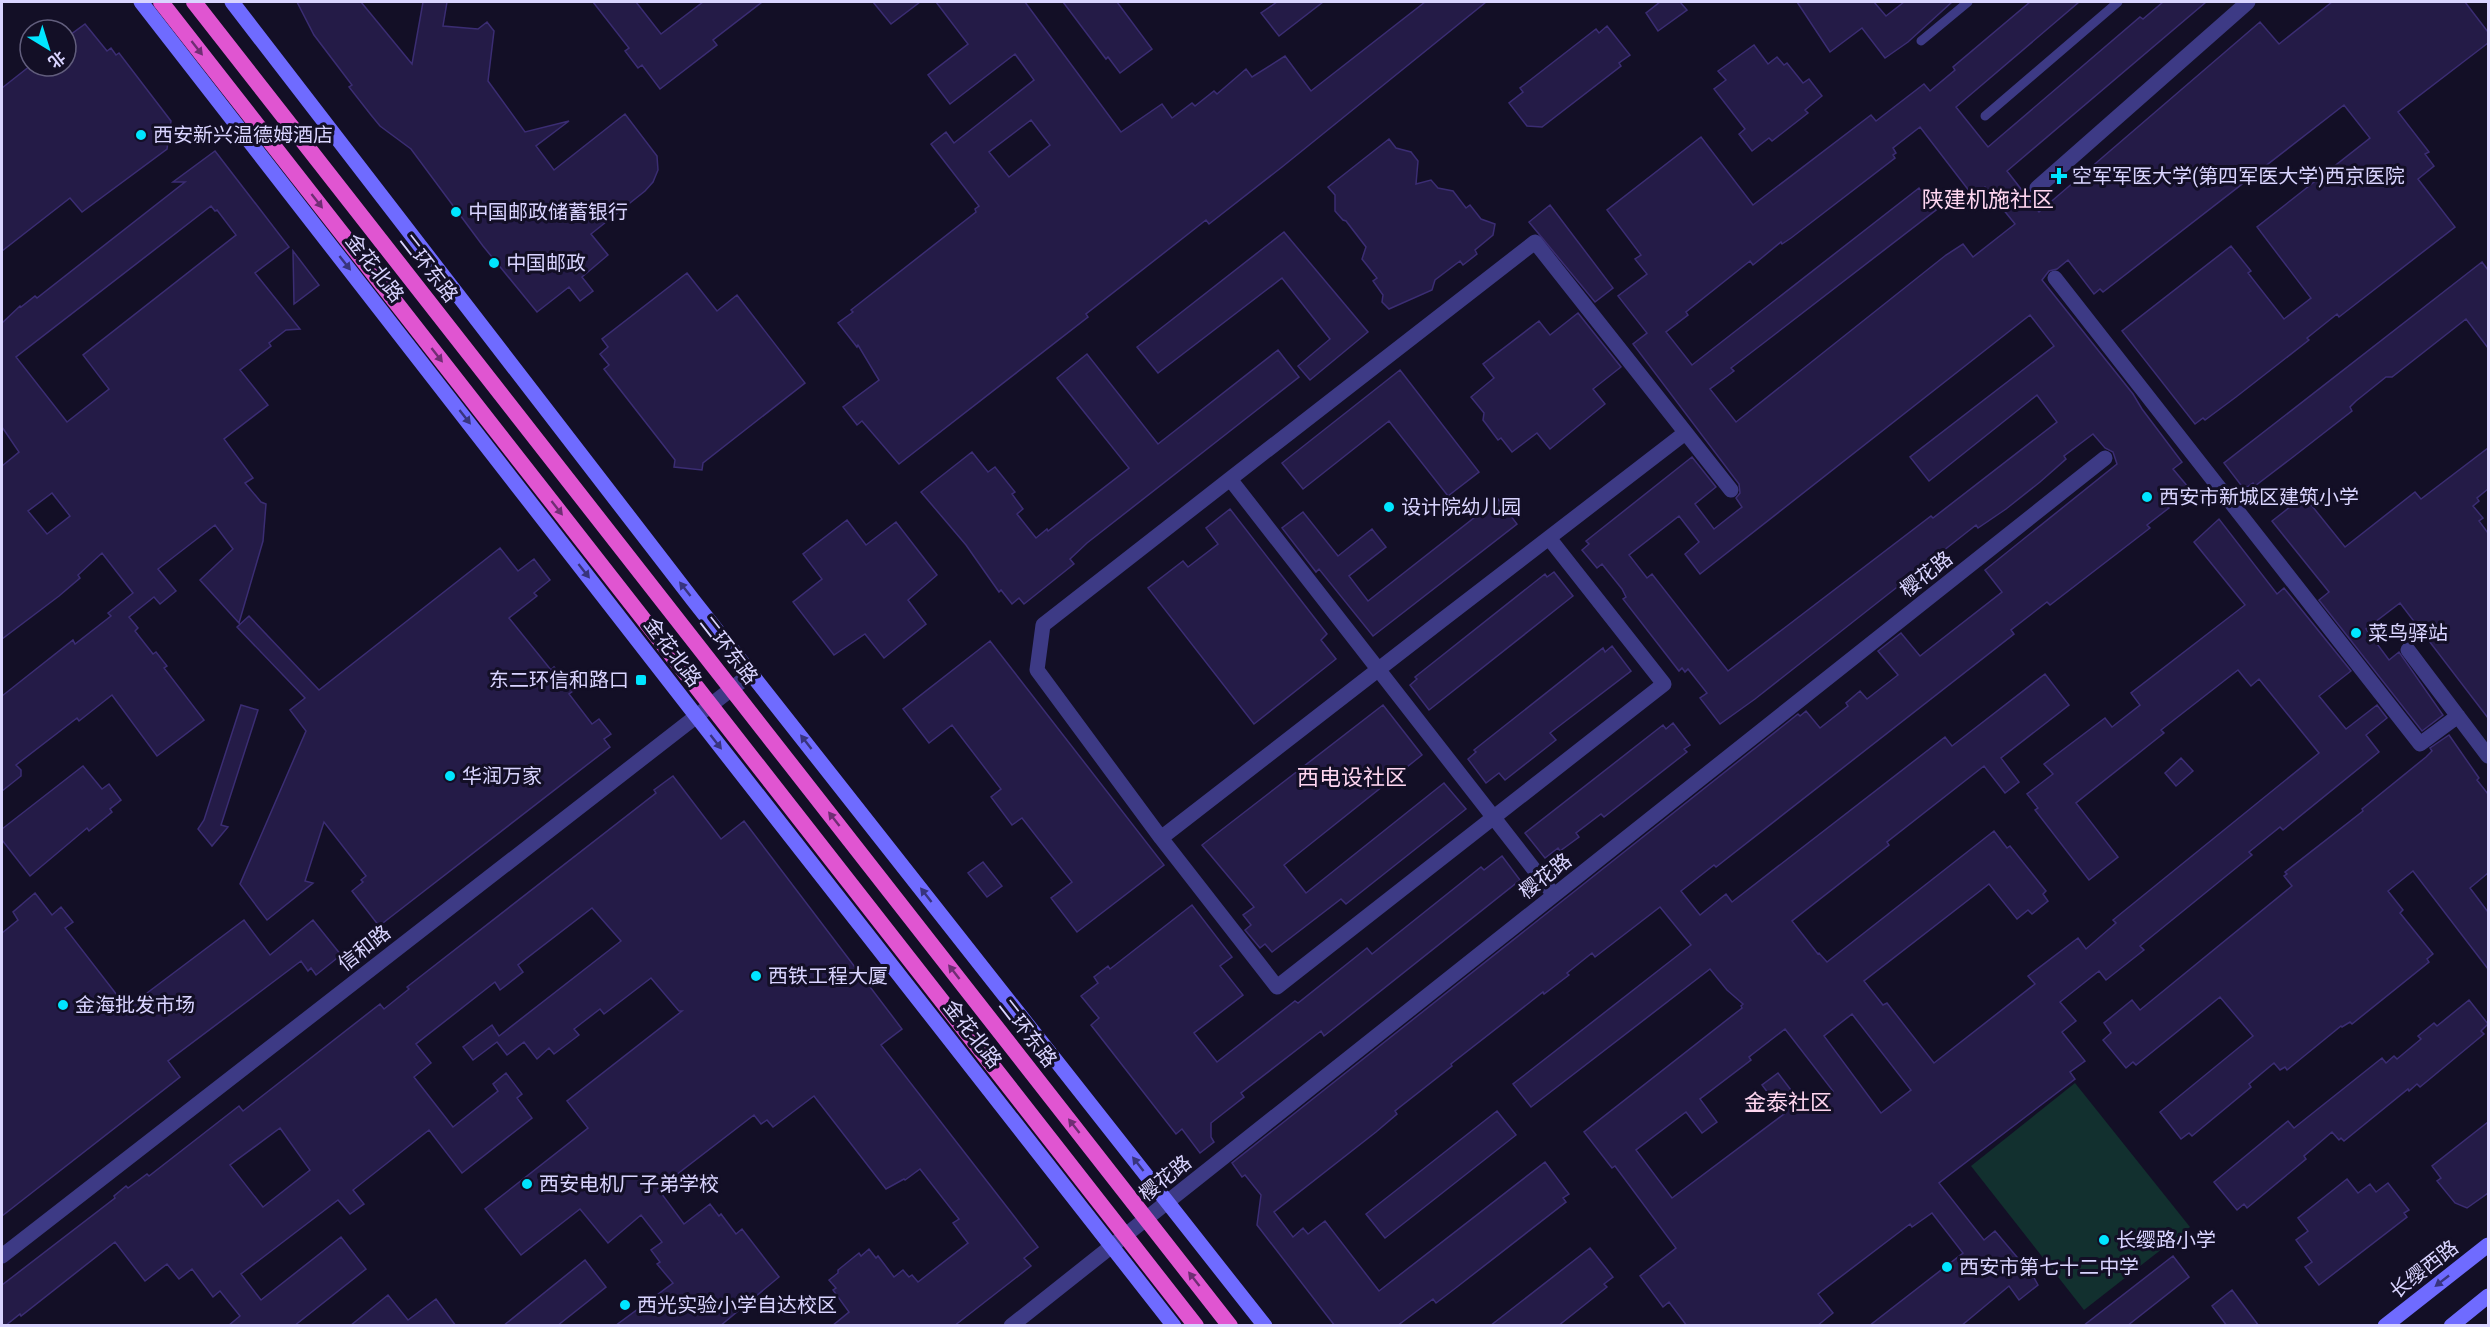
<svg xmlns="http://www.w3.org/2000/svg" width="2490" height="1327" font-family="'Roboto Condensed','Noto Sans SC',sans-serif">
	<style>
		.green { fill: #12302f }
		.building { fill: #241b47; stroke: #3b2d73; stroke-width: 1.5; fill-rule: evenodd }
		.lines { fill: none; stroke-linecap: round; stroke-linejoin: round }
		.service { stroke: #3d3a85; stroke-width: 9 }
		.minor { stroke: #3d3a85; stroke-width: 15 }
		.tertiary { stroke: #3d3a85; stroke-width: 15 }
		.secondary { stroke: #6f6bff; stroke-width: 15 }
		.trunk-bridge { stroke: #e055d1; stroke-width: 16 }
		.oneway { fill: #6f2e73 }
		.oneway2 { fill: #38347d }
		.poi-dot { fill: #00e5ff; stroke: #130f26; stroke-width: 2 }
		.labels { text-anchor: middle; stroke-width: 6; stroke-linejoin: round; paint-order: stroke }
		.poi-label { font-size: 20px; fill: #d9d4ff; stroke: #130f26; text-anchor: start }
		.street-label { font-size: 20px; fill: #d9d4ff; stroke: #130f26 }
		.quarter-label { font-size: 22px; fill: #ffd6f0; stroke: #130f26 }
	</style>
	<rect width="100%" height="100%" fill="#130f26"/>
	<path class="green" d="M2075,1083l115,144 -106,83 -113,-144z"/>
	<path class="building" d="M297,2h64l51,62 11,-62h24l-4,24 35,3 9,-7 7,9 -6,50 37,51 44,-11 -33,25 18,24 71,-56 32,42 1,14 -5,12 -8,9 -54,43 17,21 -26,22 11,14 -13,10 -11,-14 -32,25 -54,-66 -72,-97 -31,-23 -9,-11 -22,-28 3,-2 -38,-50z
		M593,2h43l25,32 42,-32h59l-49,38 4,5 -57,44 -18,-24 -4,3 -13,-17 4,-3z
		M873,2h47l-29,22z
		M936,2h89l96,130 41,-28 10,14 20,-15 3,3 19,-15 3,3 29,-25 6,8 33,-21 26,35 114,-89h61l-204,165 -73,57 -3,-4 -120,94 2,3 -189,147 -37,-43 -5,4 -14,-18 36,-27 -21,-35 -1,2 -19,-24 15,-11 -2,-2 125,-98 -1,-3 4,-3 -48,-62 15,-12 8,11 80,-63 -19,-26 -65,50 -22,-29 40,-31zM1031,120l19,25 -41,32 -20,-25z
		M1063,2h54l35,47 -32,24 -12,-16 -2,2z
		M1277,2h46l-44,34 -18,-23z
		M1660,2h20l7,8 -29,21 -12,-18z
		M1797,2h77l12,14 18,-14h48l-44,40 -23,16 -23,-30 -32,24z
		M2030,2h49l-123,105 32,40 152,-130 3,2 20,-17h43l-199,169 32,41 221,-190 19,22 53,-42h133l23,30v11l-90,69 31,40 -4,2 9,12 -16,13 37,48 -116,90 -2,-3 -30,24 2,2 -73,57 -31,23 -2,-2 -8,6 -73,-93 109,-85 20,25 -3,2 36,46 27,-21 -54,-71 113,-89 -26,-33 -241,187 -3,-3 -6,5 -26,-34 -11,9 -8,2 -7,9 91,114 9,15 40,53 -9,7 15,18 -22,18 3,3 -22,17 3,3 -100,77 -3,-3 -36,28 3,4 -298,233 -2,-2 -33,26 19,24 26,-21 6,8 213,-165 7,9 93,-72 24,31 -68,53 18,24 -14,11 -21,-27 -97,76 2,3 -97,76 26,33 1,-1 8,9 167,-131 13,17 3,-2 36,45 -3,3 5,7 -16,13 -4,-4 -11,9 -28,-35 -125,97 19,24 4,-2 47,60 101,-79 -7,-8 50,-38 8,11 30,-26 -3,-3 206,-167 -60,-74 -8,7 -13,-16 -77,60 3,3 -88,70 42,54 -29,23 -54,-70 3,-2 -11,-14 26,-20 -9,-10 61,-46 7,9 28,-22 -9,-12 114,-88 -51,-63 25,-23 58,75 7,-6 67,83 -32,25 27,33 31,-24 10,13 -21,17 13,17 -96,78 -3,-3 -31,25 3,3 -112,91 4,4 -38,30 -7,-9 -39,31 16,19 -14,11 23,29 -15,11 5,7 -136,104 45,57 11,-9 38,45 5,9 -19,15 -10,-14 -48,40h-92l94,-73 -31,-40 -20,14 -2,-3 -92,70 15,19 -16,13h-130l-18,-24 -6,5 -23,-31 36,-28 -61,-82 -3,2 -28,-36 158,-124 -1,-2 2,-2 -16,-14 -17,-21 -179,138 -18,-23 178,-139 -31,-38 -65,50 -3,-4 -25,20 2,2 -25,19 -1,-2 -92,72 1,2 -57,45 2,3 -21,18 -102,80 19,25 10,-9 5,6 17,-13 54,70 166,-129 24,32 -6,4 3,4 -109,85 -21,16 -3,-4 -36,27h-62l-78,-101 4,-30 -16,-20 -3,2 -10,-14 566,-449 2,2 6,-5 14,17 28,-22 -2,-3 14,-12 7,8 31,-24 -20,-24 23,-18 19,23 82,-64 -17,-22 132,-106 -4,-12 -8,-4 -12,-14 -29,22 2,3 -26,23 -34,27 -28,19 -2,-3 -221,174 -35,25 -20,-26 7,-5 -19,-24 -3,3 -3,-4 -3,3 -56,-72 3,-2 -4,-8 -20,-25 -5,4 -15,-18 7,-6 -3,-3 106,-84 24,30 -21,17 19,25 28,-22 -6,-9 4,-5 -1,-9 -106,-140 14,-11 -29,-37 29,-22 -12,-15 6,-4 -34,-45 94,-73 52,68 118,-90 5,6 48,-37 6,7 25,-21 -2,-3zM1920,127l53,69 12,-9 30,37 -42,33 -10,-13 -17,11 -210,167 -26,-33 24,-18 -3,-3 30,-23 175,-135 -17,-22 -227,177 -26,-33 22,-17 -2,-3 64,-51 3,4 28,-23 1,2 9,-6 104,-80 -2,-3 3,-2 -3,-5zM2030,315l24,31 -144,111 19,24 108,-86 20,27 -124,96 -2,-2 -203,155 -76,-97 -5,4 -18,-23 50,-39 20,26 -14,12 15,20zM1852,1014l59,76 -30,23 -57,-77zM1785,1029l48,62 -26,20 -29,-38 -16,12 22,29 -112,84 -36,-48 50,-38 16,21 15,-11 -17,-23 51,-39 -2,-3z
		M85,24l22,27 4,-3 5,7 3,-2 52,68 -4,28 -85,63 -12,-14 -68,53v-163l28,-22h36v-28z
		M1607,26l23,29 -11,8 2,3 -79,61 -15,-1 -18,-23 14,-11 -3,-4 76,-59 3,4z
		M1754,45l14,19 9,-7 7,8 3,-2 16,20 6,-4 13,17 -17,14 3,3 -36,28 -3,-3 -17,13 -13,-17 6,-5 -31,-40 12,-9 -8,-9z
		M1389,139l7,9 15,4 7,9 -2,23 15,-4 7,8 15,3 13,17 4,-3 11,14 14,5 -2,11 -18,15 2,4 -14,11 -3,-4 -25,19 -3,10 -43,19 -7,-7 1,-7 -10,-14 4,-3 -15,-19 4,-12 -20,-26 -3,-1 -8,-9v-16l-7,-8z
		M215,151l74,96 -34,26 45,56 -14,1 -17,13 2,3 -31,24 28,35 -44,34 29,39 -8,5 16,19 5,2 -3,37 -24,82 -39,-43 33,-31 -18,-24 -57,44 18,22 -16,13 -6,-7 -25,20 9,11 -3,3 18,23 3,-2 11,14 -3,2 40,52 -47,36 -45,-61 -33,26 -2,-3 -61,47 5,5v6l-19,15v-95l71,-56 2,4 36,-28 -3,-3 25,-20 -31,-40 -24,22 2,3 -21,18 -57,43v-173l17,-14 -17,-25v-104l18,-17 1,1 14,-11 2,2 148,-116h-12zM211,206l4,5 2,-1 19,25 -153,120 26,34 -42,33 -51,-65zM52,493l18,23 -23,18 -19,-23z
		M1550,205l63,83 -18,14 -66,-80z
		M1284,232l84,100 -58,48 -12,-14 32,-27 -48,-61 -124,95 -21,-26z
		M293,251l26,34 -25,19z
		M2482,262l6,8v78l-22,-29 -74,58h-6l-30,24 -6,6 2,4 -59,46 -38,29 -2,-3 -9,6 -20,-26z
		M687,273l30,38 20,-16 68,88 -102,80 -1,7 -28,-3 1,-7 -71,-91 5,-4 -9,-11 8,-7 -6,-8z
		M1578,313l43,54 -28,22 12,15 -55,45 -13,-16 -25,19 -11,-14 -3,2 -15,-20 1,-7 -13,-16 23,-19 -11,-14 56,-43 11,14z
		M1278,350l21,27 -212,166 -17,16 4,5 -50,40 -5,-6 -7,6 -11,-14 -2,2 -33,-47 -45,-53 51,-40 16,20 7,-5 20,25 -3,2 11,15 -6,5 19,24 11,-9 1,2 81,-63 -72,-90 30,-24 71,90z
		M1400,370l79,102 -31,24 -59,-75 -86,68 -21,-26z
		M2488,448v41l-11,9 2,3 -6,5 10,12 -4,3 9,12v185l-88,-115 -34,26 23,31 10,-8 44,63 -21,16 -103,-131 10,-8 -57,-71 32,-25 41,51 70,-55 6,7z
		M1498,499l19,25 -144,112 -54,-67 -3,3 -34,-44 21,-16 35,44 34,-27 14,18 -37,29 19,25z
		M1230,509l97,125 -6,6 15,19 -82,65 -106,-136 35,-27 5,6 30,-23 -12,-16z
		M847,520l19,25 30,-23 41,53 -29,25 18,24 -42,34 -19,-24 -31,21 -41,-53 29,-23 -19,-25z
		M500,548l18,23 16,-12 16,21 -16,13 3,3 -28,22 42,52 3,-3 19,24 -4,3 23,30 7,-5 12,15 -7,5 6,8 -231,179 -27,-35 11,-9 -2,-2 5,-4 -42,-54 -19,59 8,2 -46,37 -27,-36 66,-153 -16,-21 15,-12 -68,-71 12,-11 70,74z
		M1554,572l19,24 -144,114 -19,-25 7,-6 -2,-2 130,-103 2,3z
		M990,641l174,224 -87,67 -26,-34 21,-16 -50,-64 -10,7 -21,-28 10,-8 -49,-64 -23,18 -26,-34z
		M1612,646l19,25 -81,62 6,7 -51,40 -6,-7 -13,10 -18,-24 8,-7 -2,-2 129,-102 2,4z
		M241,705l17,5 -37,115 7,2 -16,19 -14,-17 6,-9z
		M1383,705l39,50 -138,110 22,28 138,-110 22,26 -120,95 -5,-5 -69,53 -7,-8 -5,4 -15,-18 6,-5 -8,-10 11,-8 -52,-62z
		M1673,723l17,22 -6,4 3,3 -83,65 -3,-3 -25,19 3,4 -19,14 -2,-3 -13,10 -20,-25 138,-108 3,4z
		M2449,735l30,43 -2,2 11,14v79l-18,15 18,24v57l-75,-98 -25,20 15,19 -3,3 33,41 -6,5 2,3 -77,62 -2,-2 -8,5 -1,-1 -54,44 -2,-3 -5,3 -6,-7 -25,21 2,3 -59,49 -3,-3 -8,6 -21,-27 93,-76 -33,-39 -84,68 -3,-3 -7,6 -23,-28 8,-7 -7,-10 28,-23 8,10 152,-124 -8,-10 3,-2 -2,-2 78,-61 -1,-2 64,-52 6,-6 -2,-3z
		M2181,758l12,13 -17,15 -11,-13z
		M83,766l19,23 7,-5 12,16 -11,9 2,3 -23,19 -2,-3 -57,48 -28,-36v-11z
		M673,776l48,63 23,-18 158,208 -21,16 157,202 -14,11 7,8 -77,60h-122l17,-14 -16,-22 3,-2 -7,-8 9,-7v-3l21,-17 2,3 8,-7 7,9 2,-2 16,21 9,-7 6,7 3,-2 6,7 50,-39 -15,-20 6,-4 -39,-50 -15,11 -1,-1 -18,10 -72,-93 -41,31 -6,-7 -6,4 -7,-9 -96,74 26,35 26,-20 9,12 2,-2 15,20 6,-5 37,48 -59,49h-105l58,-43 -16,-19 3,-2 -9,-12 11,-8 -21,-27 -33,28 -28,-34 -59,46 -36,-46 103,-81 -21,-27 115,-90h-3l-28,-33 -47,36 -4,-5 -26,20 5,6 -25,19 -5,-6 -12,11 -13,-17 -17,13 -10,-13 -24,18 -10,-13 29,-22 7,11 122,-95 -29,-33 -74,57 5,7 -23,18 -5,-8 -79,62 15,19 -17,14 39,50 45,-36 -5,-7 13,-11 16,21 -5,4 15,20 -70,55 -33,-43 -76,60 11,14 -14,10 -12,-14 -97,74 20,26 80,-63 25,32 -72,57h-66l12,-10 -20,-25 -7,6 -21,-28 -13,10 -12,-15 -22,17 -30,-39 -94,74 -1,-2 -15,12h-3v-41l113,-87 -1,-2 12,-10 2,2 19,-14 2,2 90,-70 4,5 137,-107 4,5 25,-20 -2,-2 249,-194 -2,-3zM280,1128l30,42 -47,37 -33,-42z
		M1502,856l18,24 -196,156 -3,-5 -80,62 3,4 -33,26v14l3,5 -14,11 -18,-24 -6,5 -85,-109 8,-7 -18,-22 17,-13 -4,-6 14,-11 2,3 82,-64 40,52 -12,9 23,29 -49,38 23,29 78,-61 3,2 69,-55 5,6 109,-87 3,3z
		M983,862l19,24 -15,11 -19,-24z
		M35,893l17,22 9,-8 12,15 -8,6 62,80 117,-88 26,35 43,-35 28,35 -25,20 -5,-7 -3,3 -7,-10 -133,100 12,16 -178,139v-283l16,-13 -5,-8z
		M2469,1000l19,24 -7,7 3,3 -64,53 -3,-3 -8,7 -1,-2 -64,52 -3,-3 -2,2 -7,-8 -28,24 2,3 -59,49 -3,-4 -7,6 -23,-28 74,-61 6,7 88,-70 4,5 8,-7 3,3 24,-20 -3,-3 16,-13 3,3z
		M1497,1111l19,24 -131,103 -19,-24z
		M2488,1122v71l-21,15 -12,-5 -18,-22 4,-3 -9,-12z
		M2347,1179l11,14 12,-9 6,8 12,-9 21,27 -5,3 3,4 -88,68 -14,-18 7,-5 -16,-22 12,-9 -10,-13z
		M1590,1248l23,29 -9,7 3,3 -49,39h-68z
		M2173,1256l16,21 -62,49h-44z
		M585,1260l21,27 -49,39h-54z
		M2232,1290l27,36h-32l-15,-20z
		M388,1295l20,25 28,-21 20,27h-106z"/>
	<g class="lines">
		<path class="service" d="M1921,41l47,-39
			M1985,116l133,-114"/>
		<path class="minor" d="M2037,188l211,-186
			M2055,278l365,466 38,-28
			M1549,538l115,146 -387,303 -116,-149c174,-135 349,-271 524,-405
			M2408,650l80,106
			M1161,838l-124,-168 6,-45 187,-146
			M1554,895l-324,-416 305,-237 196,248
			M1011,1326l1094,-868"/>
		<path class="tertiary" d="M2,1256l750,-583"/>
		<path class="secondary" d="M141,2l556,715 477,609
			M232,2l461,598 572,726
			M2385,1326l103,-81
			M2451,1326l37,-30"/>
		<path class="trunk-bridge" d="M161,2l1035,1324
			M194,2l1036,1324"/>
	</g>
	<defs><path id="oneway-solid" d="M-6-.8H1V-3.2L6.5 0L1 3.2V.8H-6Z" transform="scale(1.5)"/></defs>
	<g class="oneway">
		<use href="#oneway-solid" transform="translate(197 48) rotate(52)"/>
		<use href="#oneway-solid" transform="translate(317 201) rotate(52)"/>
		<use href="#oneway-solid" transform="translate(437 355) rotate(52)"/>
		<use href="#oneway-solid" transform="translate(557 508) rotate(52)"/>
		<use href="#oneway-solid" transform="translate(834 819) rotate(-128)"/>
		<use href="#oneway-solid" transform="translate(954 972) rotate(-128)"/>
		<use href="#oneway-solid" transform="translate(1074 1126) rotate(-128)"/>
		<use href="#oneway-solid" transform="translate(1194 1279) rotate(-128)"/>
	</g>
	<g class="oneway2">
		<use href="#oneway-solid" transform="translate(345 263) rotate(52)"/>
		<use href="#oneway-solid" transform="translate(465 417) rotate(52)"/>
		<use href="#oneway-solid" transform="translate(584 571) rotate(52)"/>
		<use href="#oneway-solid" transform="translate(685 589) rotate(-128)"/>
		<use href="#oneway-solid" transform="translate(716 742) rotate(52)"/>
		<use href="#oneway-solid" transform="translate(806 742) rotate(-128)"/>
		<use href="#oneway-solid" transform="translate(926 895) rotate(-128)"/>
		<use href="#oneway-solid" transform="translate(1138 1164) rotate(-128)"/>
		<use href="#oneway-solid" transform="translate(2442 1281) rotate(142)"/>
	</g>
	<g class="poi-dot">
		<circle cx="141" cy="135" r="6"/>
		<path d="M2056 167h6v6h6v6h-6v6h-6v-6h-6v-6h6z"/>
		<circle cx="456" cy="212" r="6"/>
		<circle cx="494" cy="263" r="6"/>
		<circle cx="2147" cy="497" r="6"/>
		<circle cx="1389" cy="507" r="6"/>
		<circle cx="2356" cy="633" r="6"/>
		<rect x="635" y="674" width="12" height="12" rx="3"/>
		<circle cx="450" cy="776" r="6"/>
		<circle cx="756" cy="976" r="6"/>
		<circle cx="63" cy="1005" r="6"/>
		<circle cx="527" cy="1184" r="6"/>
		<circle cx="2104" cy="1240" r="6"/>
		<circle cx="1947" cy="1267" r="6"/>
		<circle cx="625" cy="1305" r="6"/>
	</g>
	<g class="labels">
		<g class="poi-label">
			<text x="153" y="142">西安新兴温德姆酒店</text>
			<text x="2072" y="183">空军军医大学(第四军医大学)西京医院</text>
			<text x="468" y="219">中国邮政储蓄银行</text>
			<text x="506" y="270">中国邮政</text>
			<text x="2159" y="504">西安市新城区建筑小学</text>
			<text x="1401" y="514">设计院幼儿园</text>
			<text x="2368" y="640">菜鸟驿站</text>
			<text x="629" y="687" text-anchor="end">东二环信和路口</text>
			<text x="462" y="783">华润万家</text>
			<text x="768" y="983">西铁工程大厦</text>
			<text x="75" y="1012">金海批发市场</text>
			<text x="539" y="1191">西安电机厂子弟学校</text>
			<text x="2116" y="1247">长缨路小学</text>
			<text x="1959" y="1274">西安市第七十二中学</text>
			<text x="637" y="1312">西光实验小学自达校区</text>
		</g>
		<g class="street-label">
			<text transform="translate(375 268) rotate(52)" y="7">金花北路</text>
			<text transform="translate(429 268) rotate(52)" y="7">二环东路</text>
			<text transform="translate(1926 574) rotate(-38)" y="7">樱花路</text>
			<text transform="translate(729 650) rotate(52)" y="7">二环东路</text>
			<text transform="translate(673 652) rotate(53)" y="7">金花北路</text>
			<text transform="translate(1545 876) rotate(-38)" y="7">樱花路</text>
			<text transform="translate(364 948) rotate(-38)" y="7">信和路</text>
			<text transform="translate(1028 1033) rotate(52)" y="7">二环东路</text>
			<text transform="translate(973 1034) rotate(52)" y="7">金花北路</text>
			<text transform="translate(1165 1178) rotate(-39)" y="7">樱花路</text>
			<text transform="translate(2424 1269) rotate(-38)" y="7">长缨西路</text>
		</g>
		<g class="quarter-label">
			<text x="1988" y="207">陕建机施社区</text>
			<text x="1352" y="785">西电设社区</text>
			<text x="1788" y="1110">金泰社区</text>
		</g>
	</g>
	<rect width="2490" height="1327" fill="none" stroke="#d9d4ff" stroke-width="6"/>
	<g transform="translate(48 48) rotate(142)"><circle r="28" fill="#130f26" stroke="#625e7d" stroke-width="1.5"/>
	<path d="M0-4.5L10 22L0 15L-10 22Z" fill="#00e5ff"/>
	<text y="-9" font-size="16" font-weight="bold" text-anchor="middle" fill="#d9d4ff">北</text>
	</g>
</svg>
